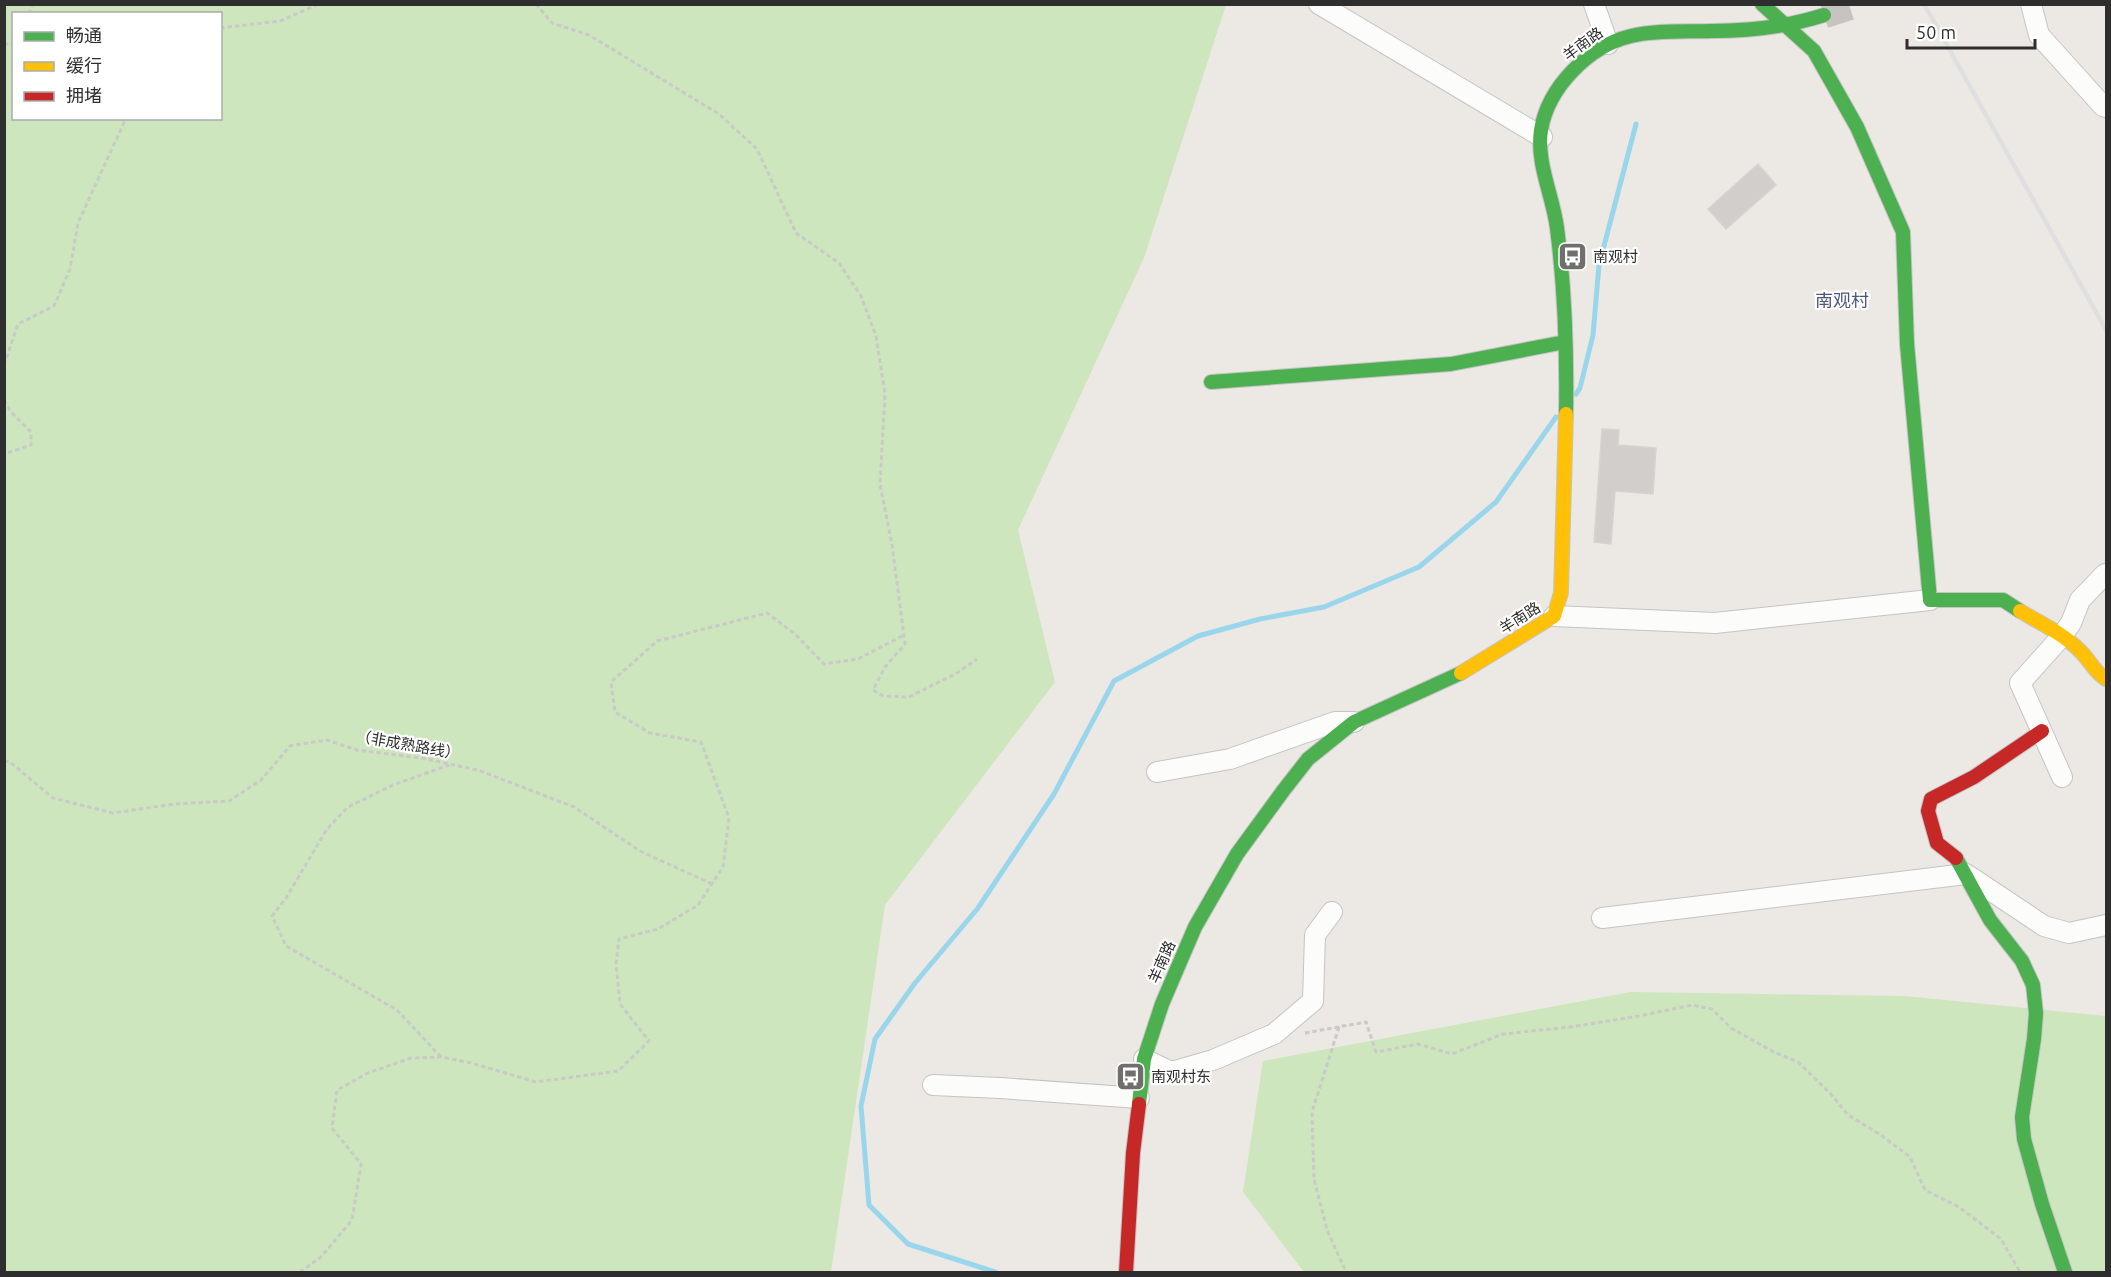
<svg xmlns="http://www.w3.org/2000/svg" width="2111" height="1277" font-family="Ubuntu,'Noto Sans SC',sans-serif">
	<style>
		.green { fill: #cee6be; fill-rule: evenodd }
		.lines { fill: none; stroke-linecap: round; stroke-linejoin: round }
		.stream { stroke: #99d6ec; stroke-width: 5 }
		.building { fill: #d1cecb; stroke: #d7d4d0; stroke-width: 1.5 }
		.secondary-tunnel { stroke: #c6c3c0; stroke-width: 27; stroke-dasharray: 27 14; stroke-linecap: butt }
		.street-casing { stroke: #c5c4c5; stroke-width: 22 }
		.fast-casing { stroke: #c5c4c5; stroke-width: 16 }
		.slow-casing { stroke: #c5c4c5; stroke-width: 16 }
		.jam-casing { stroke: #c5c4c5; stroke-width: 16 }
		.path { stroke: #c9c9c8; stroke-width: 3; stroke-dasharray: 4.5 3; stroke-linecap: butt }
		.street { stroke: #fcfcfb; stroke-width: 20 }
		.fast { stroke: #4caf50; stroke-width: 14 }
		.slow { stroke: #ffc107; stroke-width: 14 }
		.jam { stroke: #c62828; stroke-width: 14 }
		.rail { stroke: #dfdfe1; stroke-width: 4.5 }
		.labels { text-anchor: middle; stroke-width: 4.5; stroke-linejoin: round; paint-order: stroke }
		.street-label { font-size: 15px; fill: #2e2e2e; stroke: #fff }
		.poi-label { font-size: 15px; fill: #2e2e2e; stroke: #fff; text-anchor: start }
		.quarter-label { font-size: 18px; fill: #4d5680; stroke: #fff }
	</style>
	<rect width="100%" height="100%" fill="#ece8e4"/>
	<path class="green" d="M5,4l1221,1 -82,253 -126,272 37,152 -170,223 -54,367h-826zM14,14h206v104h-206z
		M1630,992l274,4 202,20v256h-802l-61,-80 20,-131z"/>
	<g class="lines">
		<path class="stream" d="M1576,394l4,-6 13,-53 6,-70 37,-141
			M995,1272l-87,-28 -39,-39 -8,-99 14,-67 40,-56 63,-75 76,-114 60,-113 84,-45 62,-17 64,-12 95,-40 77,-65 60,-85"/>
	</g>
	<path class="building" d="M1758,164l18,21 -50,44 -18,-20z
		M1602,429l17,1 -1,15 38,3 -3,46 -38,-3 -4,53 -17,-2z"/>
	<g class="lines">
		<path class="secondary-tunnel" d="M1824,15l34,-11"/>
		<defs>
			<path id="street" d="M1319,4l223,133
				M1594,4l14,40
				M2031,4l8,31 64,71 3,1
				M1554,616l161,7 215,-23
				M1157,772l73,-13 105,-37h19
				M2062,777l-42,-94 42,-47 9,-13 9,-23 25,-26
				M1602,918l364,-44 78,52 25,7 37,-8
				M1144,1059l27,13 42,-12 61,-26 39,-33 2,-66 17,-23
				M933,1085l67,3 139,10"/>
			<path id="fast" d="M1762,4l52,47 43,76 46,105 4,112 23,256h73l17,11
				M1211,382l240,-18 114,-22
				M1566,414c1,-62 -1,-124 -9,-186 -4,-32 -21,-65 -16,-98 7,-43 48,-84 90,-94 26,-6 54,-4 81,-5 39,0 75,-4 112,-16
				M1956,858l34,62 32,41 11,24 3,28 -2,26 -12,78 2,22 18,65 23,68
				M1139,1104l5,-45 18,-55 33,-77 42,-73 46,-63 25,-32 46,-37 107,-49"/>
			<path id="slow" d="M2020,611c20,12 44,23 60,40 10,9 14,21 26,28
				M1461,673l93,-57 7,-23 5,-179"/>
			<path id="jam" d="M1956,858l-19,-15 -9,-32 3,-12 43,-22 68,-46
				M1126,1272l7,-119 6,-49"/>
		</defs>
		<use href="#street" class="street-casing"/>
		<use href="#fast" class="fast-casing"/>
		<use href="#slow" class="slow-casing"/>
		<use href="#jam" class="jam-casing"/>
		<path class="path" d="M536,4l16,19 37,12 130,79 38,35 39,84 43,30 22,33 15,40 9,58 -5,90 12,61 13,99 -20,23 -12,23 10,6 26,1 48,-24 20,-14
			M29,14l4,-10
			M220,28l60,-7 39,-17
			M4,45l10,-3
			M4,365l14,-41 36,-18 16,-37 8,-46 48,-105
			M4,400l7,12 20,20v13l-27,9
			M4,761l6,1 43,36 60,15 61,-9 55,-3 32,-21 29,-34 37,-6 30,10 64,8 57,12 96,37 66,44 72,33
			M1339,1027l-27,85 2,67 13,51 19,42
			M1305,1033l61,-11 10,30 42,-8 34,10 51,-20 67,-7 69,-11 53,-11 20,4 19,19 43,24 24,10 32,31 18,22 33,20 29,22 15,33 34,17 42,32 19,33
			M441,1057l-44,-47 -111,-64 -14,-30 14,-18 41,-69 21,-22 45,-22 56,-20
			M300,1272l21,-15 31,-37 9,-56 -29,-36 5,-38 31,-17 43,-15 30,-1 30,6 65,19 82,-11 31,-30 -29,-37 -4,-40 3,-25 39,-10 40,-24 25,-38 6,-49 -28,-76 -51,-9 -35,-21 -4,-30 46,-41 110,-28 28,21 29,30 34,-5 46,-24"/>
		<use href="#street" class="street"/>
		<use href="#fast" class="fast"/>
		<use href="#slow" class="slow"/>
		<use href="#jam" class="jam"/>
		<path class="rail" d="M1924,4l182,326"/>
	</g>
	<defs>
		<symbol id="bus-square" viewBox="-11 -11 22 22"><rect x="-9" y="-9" width="18" height="18" rx="4" fill="#706f6e" stroke="#fff"/><path d="M-5-6H5V4H4V6H2V4H-2V6H-4V4H-5ZM-3.5-4V0h7V-4ZM-3.5 1.2v1.5H-2V1.2ZM2 1.2v1.5H3.5V1.2Z" fill="#fff"/></symbol>
	</defs>
	<g fill-rule="evenodd">
		<use href="#bus-square" x="1556" y="240" width="33" height="33"/>
		<use href="#bus-square" x="1114" y="1060" width="33" height="33"/>
	</g>
	<g class="labels">
		<g class="street-label">
			<text transform="translate(1583 44) rotate(-36)" y="5">羊南路</text>
			<text transform="translate(1520 618) rotate(-32)" y="5">羊南路</text>
			<text transform="translate(408 745) rotate(10)" y="5">（非成熟路线）</text>
			<text transform="translate(1162 962) rotate(-66)" y="5">羊南路</text>
		</g>
		<g class="poi-label">
			<text x="1593" y="262">南观村</text>
			<text x="1151" y="1082">南观村东</text>
		</g>
		<g class="quarter-label">
			<text x="1842" y="307">南观村</text>
		</g>
	</g>
	<rect width="2111" height="1277" fill="none" stroke="#2e2e2e" stroke-width="12"/>
	<rect x="12" y="12" width="210" height="108" fill="#ffffff" stroke="#ababab" stroke-width="1.5"/>
	<rect x="24" y="32" width="30" height="9" fill="#4caf50" stroke="#ababab" stroke-width="1.5"/>
	<text x="66" y="42" font-size="18" fill="#2e2e2e">畅通</text>
	<rect x="24" y="62" width="30" height="9" fill="#ffc107" stroke="#ababab" stroke-width="1.5"/>
	<text x="66" y="72" font-size="18" fill="#2e2e2e">缓行</text>
	<rect x="24" y="92" width="30" height="9" fill="#c62828" stroke="#ababab" stroke-width="1.5"/>
	<text x="66" y="102" font-size="18" fill="#2e2e2e">拥堵</text>
	<path d="M1907 39v9h128v-9" fill="none" stroke="#2e2e2e" stroke-width="3"/>
	<text x="1916" y="39" font-size="18" fill="#2e2e2e" stroke="#ffffff" stroke-width="4.5" paint-order="stroke">50 m</text>
</svg>
